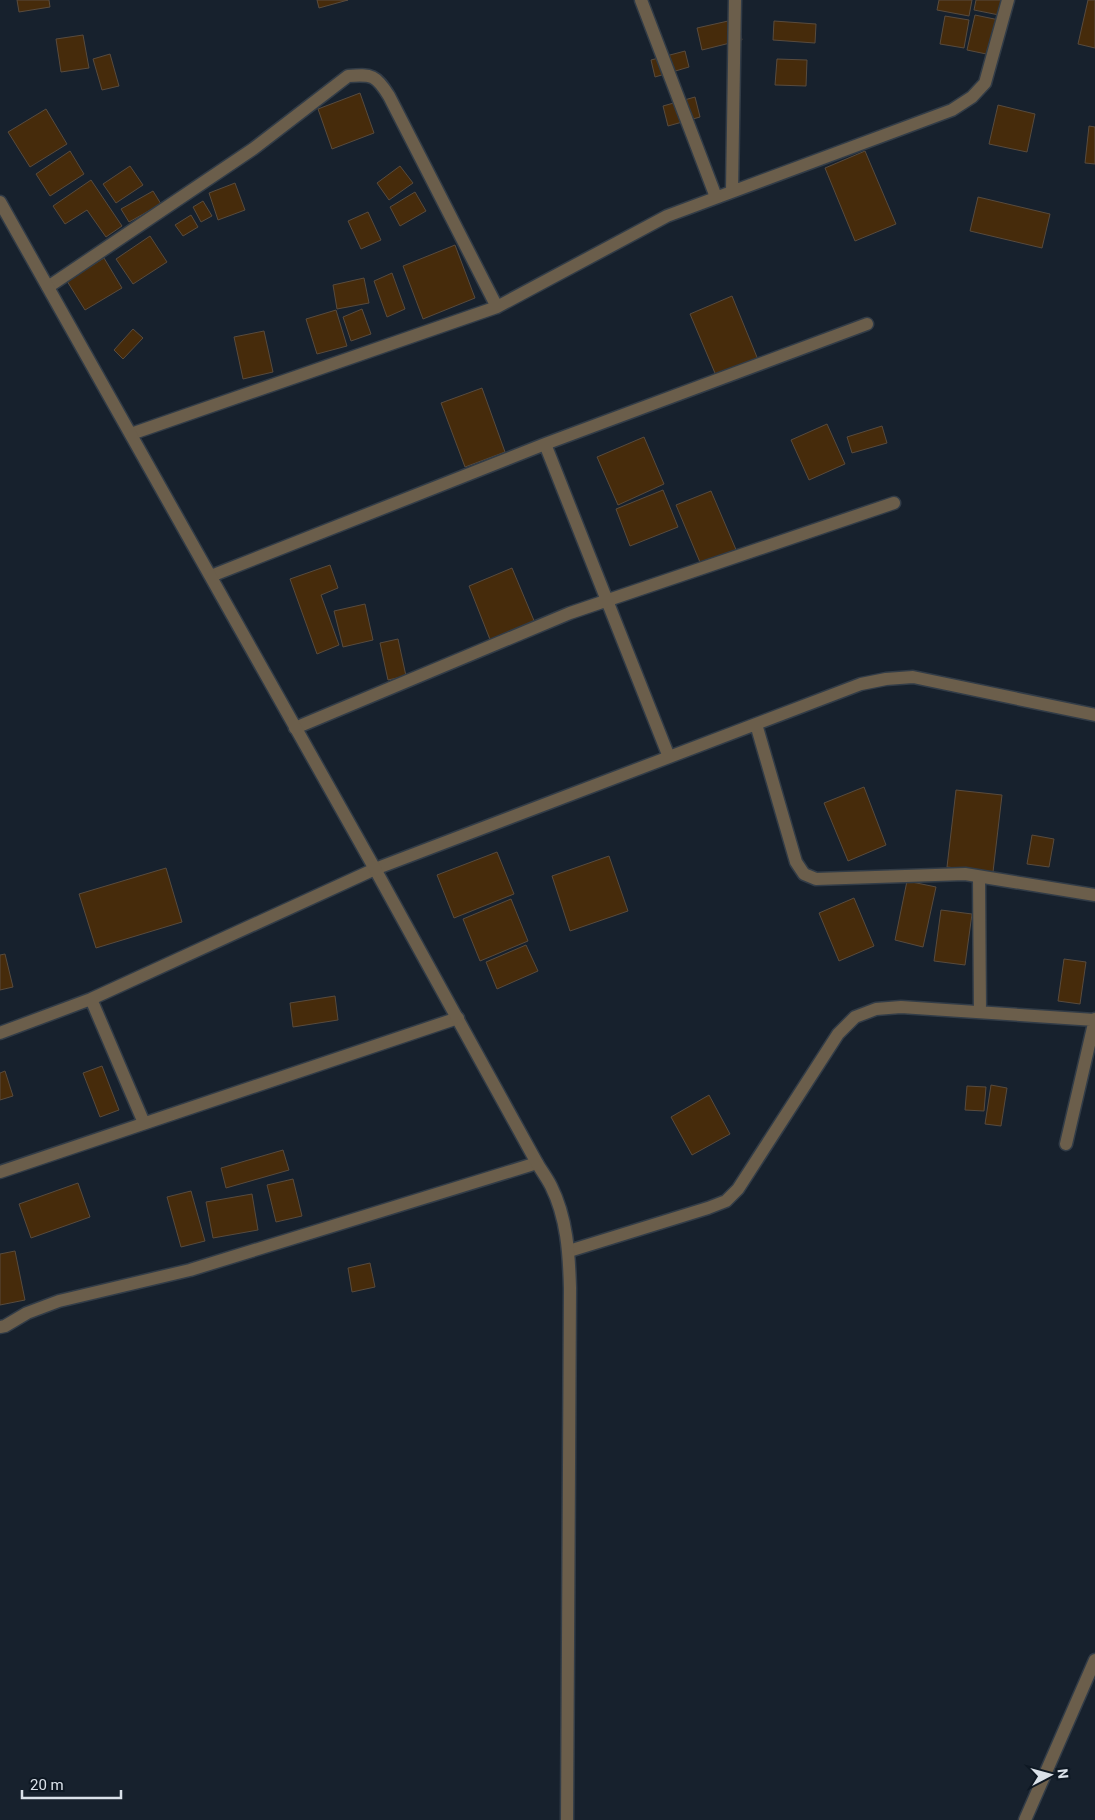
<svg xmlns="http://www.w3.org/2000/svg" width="1095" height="1820" font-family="Roboto,sans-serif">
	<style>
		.building { fill: #462b0b; stroke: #584b3e }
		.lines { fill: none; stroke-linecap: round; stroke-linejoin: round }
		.minor-casing { stroke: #323c47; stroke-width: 15 }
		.tertiary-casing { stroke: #323c47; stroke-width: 15 }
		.minor { stroke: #6b5e4b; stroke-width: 12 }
		.tertiary { stroke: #6b5e4b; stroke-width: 12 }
	</style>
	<rect width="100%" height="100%" fill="#17212d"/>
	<path class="building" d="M17,0h32l1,7 -31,5z
		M317,0h31l-29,8z
		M939,0h33l-3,16 -32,-6z
		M976,0h31l-3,16 -30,-6z
		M1088,0h7v48l-17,-4z
		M975,15l29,6 -8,35 -29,-6z
		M945,16l24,4 -5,28 -24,-4z
		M737,19l5,21 -40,10 -5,-22z
		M774,21l42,3 -1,19 -42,-3z
		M83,35l6,33 -28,4 -5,-33z
		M685,51l4,16 -34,10 -4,-17z
		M110,54l9,32 -17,4 -9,-31z
		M777,59l30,1 -1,26 -31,-1z
		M360,93l14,40 -42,16 -14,-40z
		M695,97l5,20 -32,9 -5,-20z
		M998,105l37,9 -8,38 -38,-8z
		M46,109l21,35 -37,23 -22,-35z
		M1089,126l6,1v37l-10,-1z
		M70,151l14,23 -34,22 -14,-22z
		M865,151l31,73 -41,17 -30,-73z
		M130,166l13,19 -27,18 -13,-19z
		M400,166l13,17 -24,17 -12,-17z
		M91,180l31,46 -16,11 -19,-27 -22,14 -12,-18z
		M235,183l10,27 -27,10 -9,-27z
		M153,191l8,13 -32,18 -8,-13z
		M415,192l11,19 -26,15 -10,-19z
		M978,197l72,17 -8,34 -72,-17z
		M203,201l9,15 -11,6 -8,-15z
		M368,212l13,28 -20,9 -13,-28z
		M191,215l7,12 -15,9 -8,-11z
		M150,236l17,26 -34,22 -17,-25z
		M455,245l20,53 -52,21 -20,-53z
		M104,258l18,30 -37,22 -18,-29z
		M392,273l13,36 -18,8 -13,-36z
		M364,278l5,25 -32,6 -4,-24z
		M732,296l29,71 -41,18 -30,-71z
		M362,309l9,25 -20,7 -8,-24z
		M336,310l11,36 -30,8 -11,-35z
		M133,329l10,9 -20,21 -9,-9z
		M264,331l9,41 -30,7 -9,-42z
		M482,388l23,64 -40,15 -24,-64z
		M827,424l18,40 -36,16 -18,-40z
		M882,426l5,17 -35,10 -5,-16z
		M644,437l20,47 -46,21 -21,-48z
		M663,490l15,37 -48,19 -14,-37z
		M711,491l26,61 -35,15 -26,-62z
		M330,565l8,23 -17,7 18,50 -22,9 -27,-75z
		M512,568l23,55 -44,19 -22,-56z
		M365,604l8,36 -30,7 -9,-36z
		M398,639l8,37 -18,4 -8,-37z
		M864,787l22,58 -38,16 -24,-58z
		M956,790l46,5 -9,77 -46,-5z
		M1032,835l22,4 -5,28 -22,-3z
		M497,852l17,42 -60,24 -17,-43z
		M609,856l19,55 -58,20 -18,-55z
		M166,868l16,54 -86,26 -17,-54z
		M907,881l29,6 -13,60 -28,-7z
		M854,898l20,48 -35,15 -20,-48z
		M511,899l17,42 -48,20 -17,-42z
		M941,910l31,4 -7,51 -31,-4z
		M526,945l12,26 -41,18 -11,-27z
		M5,954l8,33 -13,3v-35z
		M1064,959l22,3 -6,42 -22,-3z
		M335,996l3,24 -45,7 -3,-24z
		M102,1066l17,44 -19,7 -17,-44z
		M5,1071l8,25 -13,4v-27z
		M991,1085l16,3 -6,38 -16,-2z
		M967,1086l19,1 -2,24 -19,-1z
		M709,1095l21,39 -38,21 -21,-38z
		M283,1150l6,20 -63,18 -5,-20z
		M293,1179l9,37 -26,6 -9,-37z
		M78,1183l12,34 -59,21 -12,-34z
		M191,1191l14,50 -24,6 -14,-50z
		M252,1194l6,36 -45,8 -7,-36z
		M15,1251l10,49 -25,5v-51z
		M370,1263l5,24 -23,5 -4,-24z"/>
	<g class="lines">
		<defs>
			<path id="minor" d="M641,0l75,197
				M732,191l3,-191
				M48,287l205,-138 95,-73c24,-2 28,-1 41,20l108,211
				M131,434l366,-127 170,-91 285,-106 20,-13 13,-14 23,-83
				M545,444l124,313
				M211,576l334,-132 322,-120
				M756,724l40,138 8,12 12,5 149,-5 130,21
				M295,728l275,-115 324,-110
				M979,877l1,135
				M91,999l53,124
				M0,1033l91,-34 284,-130 486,-185 25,-5 27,-2 182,38
				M1066,1144l29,-125
				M0,1172l458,-154
				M569,1251l139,-43 18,-7 12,-12 100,-155 17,-17 21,-8 25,-2 194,13
				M0,1327l5,-1 22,-13 32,-12 131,-31 347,-107
				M1025,1820l70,-160"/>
			<path id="tertiary" d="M0,202l375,667 162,294c4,7 10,15 14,23 16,32 18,67 19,102l-3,532"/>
		</defs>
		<use href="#minor" class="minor-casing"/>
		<use href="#tertiary" class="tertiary-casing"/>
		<use href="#minor" class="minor"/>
		<use href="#tertiary" class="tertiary"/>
	</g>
	<g transform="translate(1050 1775) rotate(84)" stroke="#0e1823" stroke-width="4" paint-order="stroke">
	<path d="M0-4L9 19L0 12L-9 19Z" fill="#dae1e9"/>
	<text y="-8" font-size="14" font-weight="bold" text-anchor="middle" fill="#dae1e9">N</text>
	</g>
	<path d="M22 1790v8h99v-8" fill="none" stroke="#dae1e9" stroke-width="2.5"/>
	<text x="30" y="1790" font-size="15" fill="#dae1e9" stroke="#0e1823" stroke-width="4" paint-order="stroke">20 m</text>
</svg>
